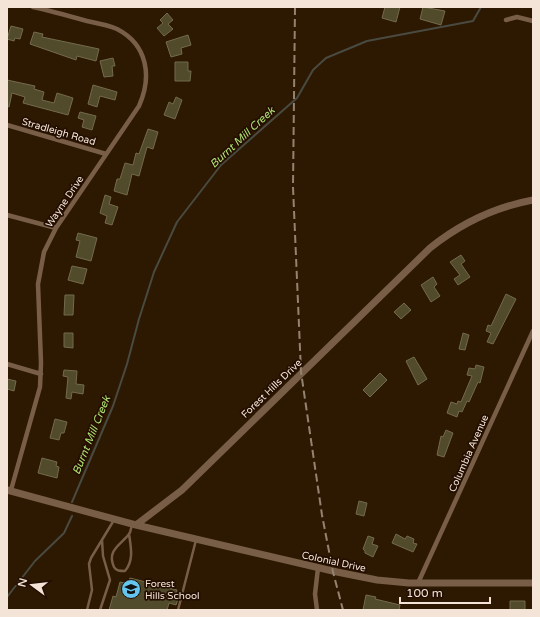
<svg xmlns="http://www.w3.org/2000/svg" width="540" height="617" font-family="'Varela Round',sans-serif">
	<style>
		.lines { fill: none; stroke-linecap: round; stroke-linejoin: round }
		.stream { stroke: #494a40; stroke-width: 2 }
		.building { fill: #514a2b; stroke: #736b4b }
		.lane { stroke: #785e47; stroke-width: 2.5 }
		.street { stroke: #785e47; stroke-width: 4.5 }
		.secondary { stroke: #785e47; stroke-width: 7 }
		.rail { stroke: #958372; stroke-width: 2; stroke-dasharray: 8 4; stroke-linecap: butt }
		.labels { text-anchor: middle; stroke-width: 3.5; stroke-linejoin: round; paint-order: stroke }
		.street-label { font-size: 10px; fill: #f3e4d7; stroke: #230e00 }
		.poi-label { font-size: 10px; fill: #f3e4d7; stroke: #230e00; text-anchor: start }
		.water-label { font-size: 11px; font-style: italic; fill: #b0e374; stroke: #230e00 }
	</style>
	<rect width="100%" height="100%" fill="#2d1802"/>
	<g class="lines">
		<path class="stream" d="M72,502l41,-96 14,-42 12,-45 15,-47 23,-50 44,-57 76,-67 16,-28 13,-12 41,-17 106,-20 8,-14
			M7,597l28,-36 29,-28 8,-17"/>
	</g>
	<path class="building" d="M385,7h15l-4,15 -14,-4z
		M423,7l22,4 -4,14 -21,-6z
		M167,13l6,7 -5,4 5,5 -9,7 -7,-8 6,-5 -3,-3z
		M11,26l12,3 -3,10 -5,-1 -1,3 -7,-2z
		M34,32l9,2 -1,3 57,12 -3,12 -19,-5 -1,4 -46,-16z
		M188,35l3,10 -10,3 1,6 -11,3 -5,-15z
		M113,58l2,8h-3l1,10 -9,1 -4,-16z
		M175,62h13v9h3l-1,10h-15z
		M7,80l28,6 -1,3 10,3 -2,8 12,3 3,-10 16,5 -5,17 -45,-12 2,-6 -13,-4 -3,14 -2,-1z
		M93,85l24,7 -2,8 -15,-4 -3,11 -9,-3z
		M176,97l6,3 -7,19 -11,-4 5,-13 4,2z
		M80,112l16,4 -4,14 -10,-3 2,-7 -6,-2z
		M148,129l10,3 -5,17 -6,-2 -8,29 -7,-2 -5,21 -13,-4 3,-12h3l5,-16 8,2 3,-12 3,1z
		M105,195l6,2 -2,7 9,3 -6,18 -7,-2 2,-7 -7,-3z
		M78,233l19,5 -6,23 -15,-4 4,-16 -4,-1z
		M461,255l4,6 -4,3 9,13 -12,8 -4,-6 6,-4 -10,-13z
		M72,266l15,3 -4,15 -15,-4z
		M433,277l4,7 -3,3 6,9 -9,6 -10,-17z
		M506,294l10,5 -23,45 -6,-2 4,-9 -5,-2 2,-6 3,1z
		M65,295h9l-1,20h-9z
		M404,303l7,7 -10,9 -7,-7z
		M64,333h9v15l-9,-1z
		M463,333l6,2 -4,15 -6,-1z
		M414,357l13,22 -9,6 -12,-24z
		M476,365l8,2 -4,16 -2,-1 -9,20 -2,-1 -5,11 -3,-1 -2,6 -10,-4 4,-11 6,2 1,-3 3,1 11,-26 -5,-1 2,-7 6,1z
		M64,370l13,1 -1,13 8,1 -1,9 -11,-2 -1,7 -5,-1 2,-21 -5,-1z
		M380,373l7,7 -17,17 -7,-7z
		M7,379l9,2 -2,10 -7,-2z
		M55,419l12,3 -3,11h-3l-2,7 -9,-2z
		M446,430l7,3 -9,24 -7,-2 4,-19 2,1z
		M42,458l15,4 -1,4 3,1 -2,11 -19,-5z
		M359,501l8,2 -3,13 -8,-2z
		M396,534l9,5 2,-3 7,3 -1,4 4,1 -4,8 -21,-9z
		M368,536l6,2 -2,6 6,2 -5,11 -8,-4v-2l-2,-2z
		M130,578l47,12 -1,5 3,1 -3,9 -7,-2 -2,7h-58l4,-14 3,1 4,-15 8,2z
		M366,595l10,2 -1,2 25,6 -1,5h-36z
		M510,601h15v9h-15z"/>
	<g class="lines">
		<path class="lane" d="M129,534c2,13 5,27 -4,37 -5,0 -9,0 -11,-4 -8,-17 8,-23 15,-33 2,-2 2,-7 3,-9
			M87,610l5,-20 -3,-26 2,-6 23,-38
			M100,610l10,-30 -7,-24 -1,-16
			M178,610l18,-70"/>
		<path class="street" d="M506,20l11,-3 16,4
			M7,125l99,29
			M7,215l49,13
			M7,364l34,10
			M9,489l2,1 29,-103 1,-24 -3,-79 6,-32 12,-24 83,-122c13,-29 9,-61 -22,-77 -9,-4 -20,-6 -30,-8 -18,-5 -36,-10 -54,-14
			M418,583l115,-252
			M317,610l-2,-16 3,-26"/>
		<path class="secondary" d="M7,490l129,35 46,-35 248,-242c30,-24 65,-41 103,-48
			M136,525l201,47 40,8 32,3h124"/>
		<path class="rail" d="M295,7l-2,180 8,185 21,143 11,57 10,38"/>
	</g>
	<defs>
		<symbol id="school-disc" viewBox="-11 -11 22 22"><circle r="9.5" fill="#64c5ee" stroke="#230e00"/><path d="M0-5L7-2L0 1L-7-2ZM-4 1L0 2.5L4 1V4Q0 6-4 4Z" fill="#111"/></symbol>
	</defs>
	<g fill-rule="evenodd">
		<use href="#school-disc" x="120" y="578" width="22" height="22"/>
	</g>
	<g class="labels">
		<g class="street-label">
			<text transform="translate(59 131) rotate(16)" y="4">Stradleigh Road</text>
			<text transform="translate(64 201) rotate(-56)" y="4">Wayne Drive</text>
			<text transform="translate(271 388) rotate(-44)" y="4">Forest Hills Drive</text>
			<text transform="translate(468 453) rotate(-66)" y="4">Columbia Avenue</text>
			<text transform="translate(334 561) rotate(12)" y="4">Colonial Drive</text>
		</g>
		<g class="poi-label">
			<text x="145" y="587">Forest<tspan x="145" dy="12">Hills School</tspan></text>
		</g>
		<g class="water-label">
			<text transform="translate(242 137) rotate(-43)" y="4">Burnt Mill Creek</text>
			<text transform="translate(91 435) rotate(-68)" y="4">Burnt Mill Creek</text>
		</g>
	</g>
	<rect width="540" height="617" fill="none" stroke="#f3e4d7" stroke-width="16"/>
	<g transform="translate(32 585) rotate(285)" stroke="#230e00" stroke-width="3" paint-order="stroke">
	<path d="M0-3L7 15L0 10L-7 15Z" fill="#f3e4d7"/>
	<text y="-6" font-size="11" font-weight="bold" text-anchor="middle" fill="#f3e4d7">N</text>
	</g>
	<path d="M400 597v6h90v-6" fill="none" stroke="#f3e4d7" stroke-width="2"/>
	<text x="406" y="597" font-size="12" fill="#f3e4d7" stroke="#230e00" stroke-width="3" paint-order="stroke">100 m</text>
</svg>
